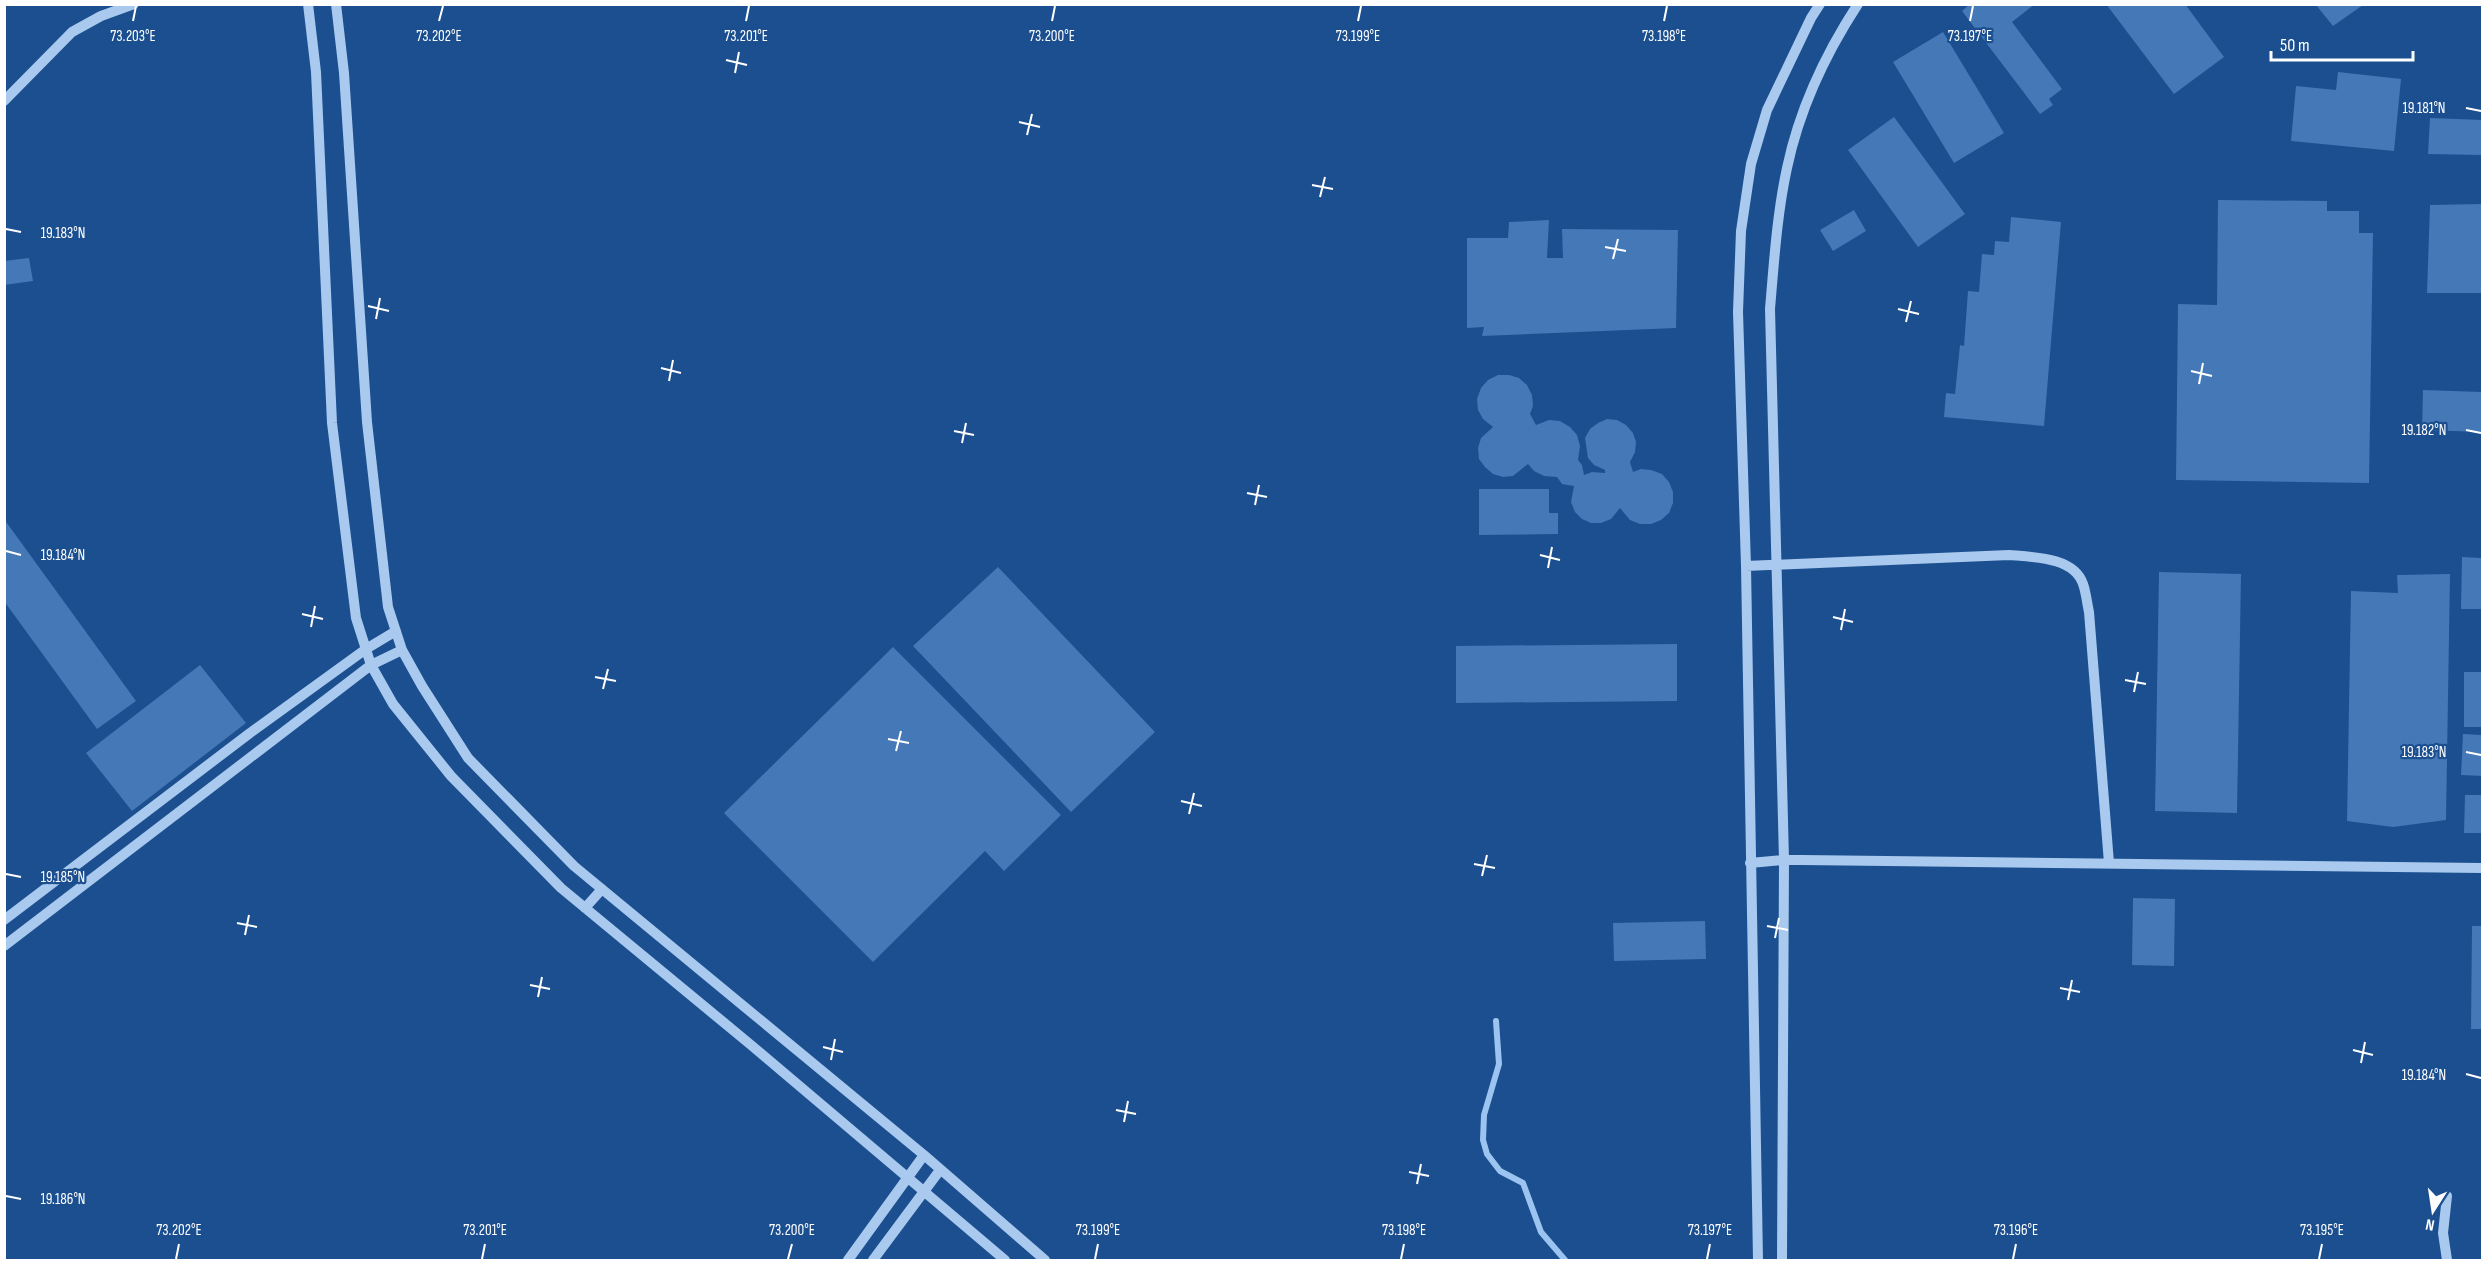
<svg xmlns="http://www.w3.org/2000/svg" width="2487" height="1265" font-family="'Sofia Sans Condensed',sans-serif">
	<style>
		.lines { fill: none; stroke-linecap: round; stroke-linejoin: round }
		.stream { stroke: #9cc4f0; stroke-width: 6 }
		.building { fill: #4478b7 }
		.minor { stroke: #a9c9ee; stroke-width: 10 }
		.ticks { fill: none; stroke: #fff; stroke-width: 2 }
		.ticks-label { font-size: 15px; text-anchor: middle; fill: #fff; stroke: #1b4f8f; stroke-width: 4.5; stroke-linejoin: round; paint-order: stroke }
	</style>
	<rect width="100%" height="100%" fill="#1b4f8f"/>
	<g class="lines">
		<path class="stream" d="M1496,1021l3,43 -15,51 -1,25 4,14 13,17 23,12 18,49 24,28"/>
	</g>
	<path class="building" d="M1970,4h65l-23,18 50,67 -13,10 4,6 -13,9 -78,-103z
		M2106,4h79l39,53 -50,37z
		M2316,5h47l-30,21z
		M1943,32l61,101 -50,30 -61,-101z
		M2338,72l63,7 -7,72 -103,-10 5,-55 40,4z
		M1894,117l71,97 -47,33 -70,-97z
		M2430,118l52,2v35l-54,-1z
		M2218,200l109,1v10h32v22h14l-4,250 -193,-3 2,-176 39,1z
		M2482,204v89h-55l3,-88z
		M1854,210l12,21 -33,20 -13,-21z
		M2011,217l50,5 -17,204 -100,-9 2,-24 9,1 5,-49 4,1 4,-55 11,1 3,-38 12,1 1,-14 14,1z
		M1549,220l-2,38h16l-1,-29 116,1 -2,98 -194,8 2,-9 -17,1v-90h41l1,-16z
		M29,258l4,23 -29,4v-24z
		M1498,375h11l10,3 8,7 5,10 1,11 -3,8 6,11 13,-5 11,1 10,6 7,8 3,11 -2,14 4,5 2,10 8,-3 13,1v-3l-11,-5 -6,-7 -3,-20 5,-9 8,-6 9,-4 10,1 9,5 7,8 3,9 -1,10 -5,10 3,10 8,-3 10,1 11,4 7,8 4,10v11l-4,10 -8,7 -10,4h-11l-10,-4 -10,-12 -9,11 -10,4h-10l-9,-4 -7,-7 -4,-10 3,-16 -12,-2 -5,-7 -13,-1 -10,-5 -6,-7 -15,12 -10,1 -10,-3 -8,-7 -6,-8 -1,-11 3,-10 12,-11 -10,-8 -5,-9 -1,-11 4,-11 7,-8z
		M2423,390l59,2v40l-60,-2z
		M1479,489h70v24h9v21l-79,1z
		M4,519l132,182 -39,28 -93,-128z
		M2462,557l20,1v51h-21z
		M998,567l157,165 -84,80 -158,-166z
		M2159,572l82,2 -4,239 -82,-2z
		M2450,574l-4,246 -53,7 -46,-6 4,-230 47,2 -1,-18z
		M1677,644v57l-221,2v-57z
		M893,647l168,168 -57,56 -19,-20 -112,111 -149,-149z
		M200,665l46,58 -114,88 -46,-58z
		M2464,672h18v55h-18z
		M2463,734l19,1v41l-21,-1z
		M2465,795h17v38h-18z
		M2133,898l42,1 -1,67 -42,-1z
		M1705,921l1,38 -92,2 -1,-38z
		M2472,926h10v103h-11z"/>
	<g class="lines">
		<path class="minor" d="M308,4l8,68 16,351 24,195 15,47 22,39 58,72 110,112 190,157 254,215
			M336,4l8,69 23,349 21,185 14,43 20,36 46,72 106,108 350,289 121,105
			M4,101l68,-69 29,-16 33,-12
			M1746,566l263,-11c24,2 65,2 74,29 3,8 4,19 6,28l20,251
			M1750,863l34,-3c233,1 466,7 698,8
			M585,908l17,-19
			M4,920l246,-187 116,-84 30,-18
			M4,946l367,-281 31,-15
			M848,1260l76,-105
			M873,1260l67,-90
			M1758,1260l-12,-694 -8,-254 3,-81 10,-67 16,-54 44,-92 9,-14
			M1782,1260l2,-400 -14,-551c4,-47 7,-95 17,-141 12,-57 39,-115 71,-164
			M2447,1260l-4,-27 4,-37"/>
	</g>
	<path class="ticks" d="M133,21l3,-15M439,21l4,-15M746,21l3,-15M1052,21l3,-15M1358,21l3,-15M1664,21l3,-15M1970,21l3,-15M726,60l21,5M735,73l4,-21M2466,108l15,3M1019,122l21,5M1027,135l5,-21M1312,185l21,4M1320,197l5,-20M6,229l15,3M1605,247l21,4M1613,259l5,-20M368,306l21,5M1898,309l21,5M376,319l4,-21M1906,322l5,-21M661,368l20,5M2191,371l21,5M669,381l4,-21M2199,384l4,-21M2466,430l15,3M954,431l20,4M962,443l4,-20M1247,493l20,4M1255,505l4,-20M6,551l15,4M1540,555l20,5M1548,568l4,-21M302,614l21,5M1833,617l20,5M311,627l4,-21M1841,630l4,-21M595,677l21,4M2125,680l21,4M603,689l5,-20M2134,692l4,-20M888,739l21,4M896,751l5,-20M2466,752l15,3M1181,801l21,5M1189,814l5,-21M1474,864l21,4M6,874l15,3M1482,876l5,-21M237,923l20,4M1767,926l21,4M245,935l4,-20M1775,938l4,-20M530,985l20,4M2060,988l20,4M538,997l4,-20M2068,1000l4,-20M823,1047l20,5M2353,1050l20,5M831,1060l4,-21M2361,1063l4,-21M2466,1074l15,4M1116,1110l20,4M1124,1122l4,-21M1409,1172l20,4M1417,1184l4,-20M6,1196l15,3M176,1259l3,-15M482,1259l3,-15M788,1259l4,-15M1095,1259l3,-15M1401,1259l3,-15M1707,1259l3,-15M2013,1259l3,-15M2319,1259l3,-15"/>
	<g class="ticks-label">
		<text x="133" y="41">73.203°E</text>
		<text x="439" y="41">73.202°E</text>
		<text x="746" y="41">73.201°E</text>
		<text x="1052" y="41">73.200°E</text>
		<text x="1358" y="41">73.199°E</text>
		<text x="1664" y="41">73.198°E</text>
		<text x="1970" y="41">73.197°E</text>
		<text x="2424" y="113">19.181°N</text>
		<text x="63" y="238">19.183°N</text>
		<text x="2424" y="435">19.182°N</text>
		<text x="63" y="560">19.184°N</text>
		<text x="2424" y="757">19.183°N</text>
		<text x="63" y="882">19.185°N</text>
		<text x="2424" y="1080">19.184°N</text>
		<text x="63" y="1204">19.186°N</text>
		<text x="179" y="1235">73.202°E</text>
		<text x="485" y="1235">73.201°E</text>
		<text x="792" y="1235">73.200°E</text>
		<text x="1098" y="1235">73.199°E</text>
		<text x="1404" y="1235">73.198°E</text>
		<text x="1710" y="1235">73.197°E</text>
		<text x="2016" y="1235">73.196°E</text>
		<text x="2322" y="1235">73.195°E</text>
	</g>
	<rect width="2487" height="1265" fill="none" stroke="#ffffff" stroke-width="12"/>
	<g transform="translate(2433 1211) rotate(192)" stroke="#1b4f8f" stroke-width="4.5" paint-order="stroke">
	<path d="M0-4.5L10 22L0 15L-10 22Z" fill="#ffffff"/>
	<text y="-9" font-size="16" font-weight="bold" text-anchor="middle" fill="#ffffff">N</text>
	</g>
	<path d="M2271 51v9h142v-9" fill="none" stroke="#ffffff" stroke-width="3"/>
	<text x="2280" y="51" font-size="18" fill="#ffffff" stroke="#1b4f8f" stroke-width="4.5" paint-order="stroke">50 m</text>
</svg>
